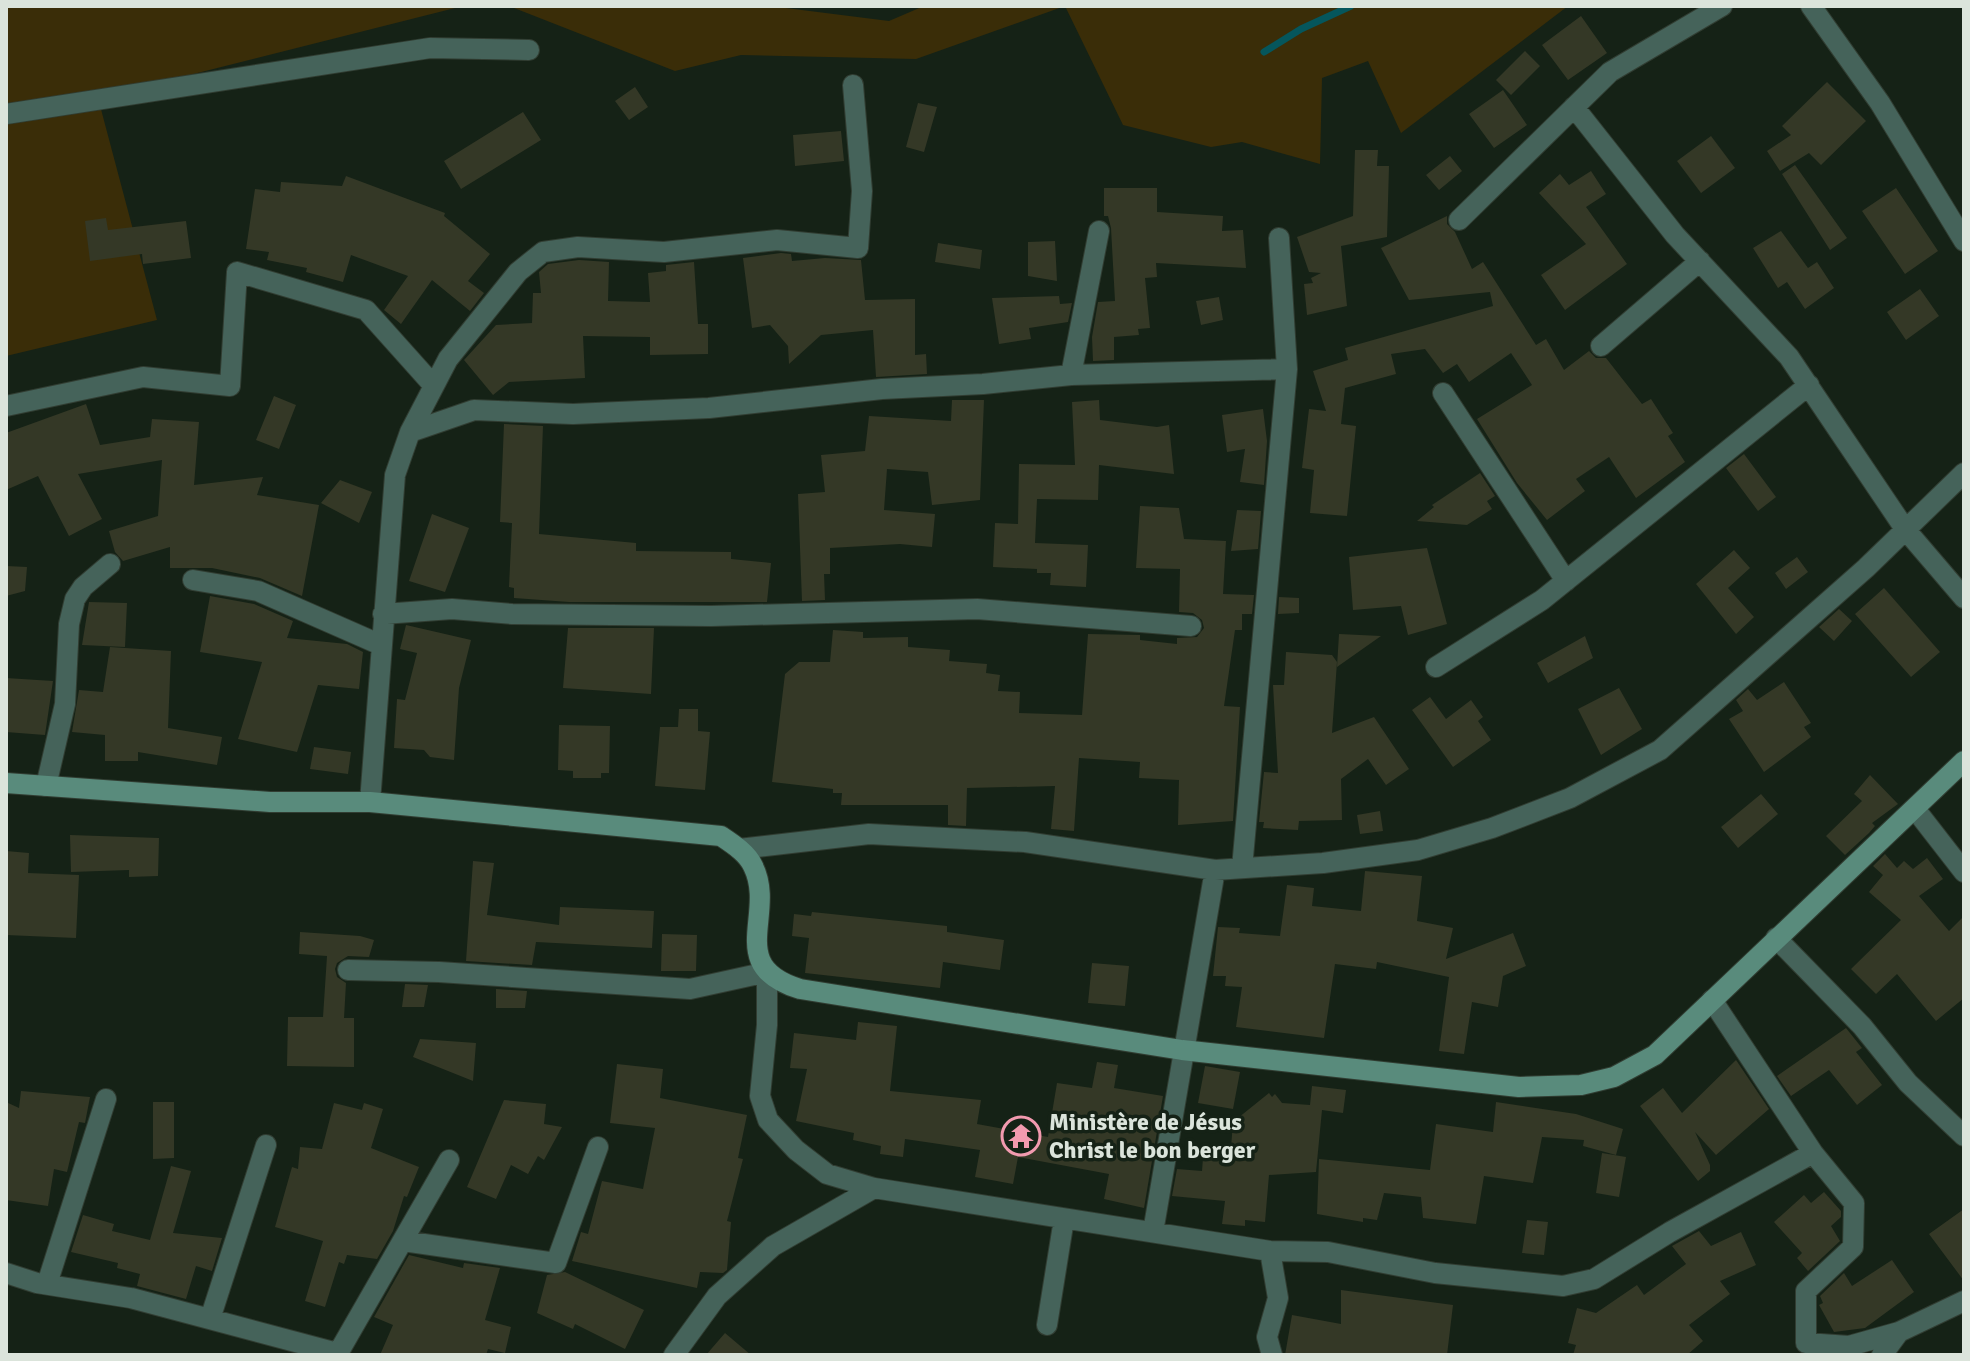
<svg xmlns="http://www.w3.org/2000/svg" width="1970" height="1361" font-family="Signika,sans-serif">
	<style>
		.green { fill: #3a2d08 }
		.lines { fill: none; stroke-linecap: round; stroke-linejoin: round }
		.stream { stroke: #05565c; stroke-width: 7 }
		.building { fill: #343826 }
		.street-casing { stroke: #313d32; stroke-width: 22 }
		.secondary-casing { stroke: #313d32; stroke-width: 22 }
		.street { stroke: #45635a; stroke-width: 20 }
		.secondary { stroke: #598b7c; stroke-width: 20 }
		.labels { text-anchor: middle; stroke-width: 7; stroke-linejoin: round; paint-order: stroke }
		.poi-label { font-size: 24px; font-weight: bold; fill: #dbe4db; stroke: #152216; text-anchor: start }
	</style>
	<rect width="100%" height="100%" fill="#152216"/>
	<path class="green" d="M6,6h457l-365,92 59,222 -151,36z
		M509,6h261l119,15 35,-15h644l-167,127 -33,-72 -46,17 -2,86 -78,-22 -31,5 -88,-22 -58,-119 -149,53 -175,-4 -66,16z"/>
	<g class="lines">
		<path class="stream" d="M1264,52l37,-23 50,-23"/>
	</g>
	<path class="building" d="M1581,16l26,37 -39,27 -26,-35z
		M1525,51l15,15 -29,29 -15,-15z
		M1827,82l39,39 -45,44 -12,-12 -29,18 -13,-20 24,-16 -9,-9z
		M635,87l13,20 -19,13 -14,-19z
		M1503,90l24,35 -33,23 -25,-34z
		M918,103l19,4 -13,45 -18,-5z
		M523,112l18,28 -80,49 -17,-28z
		M841,131l3,30 -49,5 -2,-31z
		M1711,136l24,32 -34,25 -24,-32z
		M1355,150h23l-1,16h12l-2,71 -46,9 6,60 -40,9 -3,-31 9,-1 -2,-5 10,-5 -12,-1 -12,-35 56,-21z
		M1450,156l12,15 -23,19 -13,-15z
		M1795,165l52,73 -17,12 -48,-76z
		M1591,171l15,23 -20,13 41,57 -62,46 -24,-35 45,-31 -47,-51 21,-19 9,11z
		M346,176l99,37 -1,3 46,38 -22,27 16,12 -14,18 -38,-31 -31,44 -17,-14 24,-34 -57,-21 -8,27 -37,-10 1,-4 -40,-8 2,-8 -23,-3 9,-60 25,3 1,-10 61,4z
		M1104,188h53v24l66,4 -1,15 21,-1 3,38 -90,-5 1,14 -12,1 5,50 -12,1 1,6 -25,2v23l-21,1 -1,-24 6,-35 17,-1 -4,-73 -3,-12h-4z
		M1896,188l42,63 -33,23 -43,-63z
		M1447,216v8l8,8 17,37 11,-7 53,83 10,-6 18,31 25,-19 7,7h10l36,46 9,-5 22,34 -5,3 17,26 -49,36 -27,-41 -33,22 9,12 -38,29 -30,-37 -40,-64 55,-34 -21,-32 -42,29 -12,-18 -14,9 -18,-24 -34,5 5,20 -51,14 -4,36 15,2 -9,90 -37,-3 4,-43 -12,-2 7,-59 17,2 -13,-40 35,-11 -3,-12 148,-42 -3,-14 -81,8 -28,-52z
		M106,218l2,12 78,-9 5,37 -48,6 -1,-10 -52,7 -5,-40z
		M1781,231l27,37 9,-6 17,26 -29,21 -18,-27 -9,6 -25,-40z
		M1055,241l2,40 -29,-5v-34z
		M938,243l44,7 -2,19 -45,-7z
		M781,253l10,1 1,7 33,-3 36,2 4,40 50,-1v56l11,-1 1,20 -51,3 -3,-47 -52,5 -32,29 -1,-18 -18,-21 -18,3 -9,-70z
		M579,260l30,2 -1,39 42,1 -2,-29 18,-2v-6l28,-3 4,62h10v30l-58,1v-18l-67,-1 2,42 -76,4 -16,13 -29,-35 32,-35 36,-2 1,-30h8l-2,-21 9,-8z
		M1920,289l19,27 -33,24 -19,-28z
		M1059,296l1,8 12,-1 -4,19 -39,6 2,11 -32,5 -7,-46z
		M1219,297l4,23 -22,5 -5,-24z
		M274,396l22,9 -17,44 -23,-9z
		M952,400h32l-4,100 -48,5 -4,-33 -41,-3 -3,41 51,4 -3,33 -32,-3 -70,4v26h-6l1,26 -23,1 -4,-107 27,-2 -4,-37 44,-4 4,-35 82,5z
		M1099,400l1,20 57,7 12,-2 5,49 -75,-9 -1,35 -61,-1 -2,44 53,2 -2,42 -36,-2 1,-12h-14v-4l-44,-2 2,-44 23,1 1,-60 56,1 -3,-63z
		M86,404l14,41 50,-8 2,-18 47,3 -5,63 69,-8 -6,18 62,10 -17,91 -42,-18 -48,-10h-42v-21l-47,14 -8,-9 -6,-21 49,-15 4,-56 -84,14 24,45 -33,17 -31,-60 -32,14v-57z
		M1263,409l4,32 -3,44 -24,-3 5,-33 -18,3 -5,-37z
		M504,424l39,2 -4,108 97,9v8l95,1v7l40,4 -4,39h-198l-55,-4v-10l-5,-1 3,-64 -12,-1z
		M1744,454l32,43 -18,14 -32,-43z
		M1480,473l15,23 -8,5 5,8 -25,16 -50,-4 17,-14 -2,-2z
		M340,480l32,12 -13,31 -38,-20z
		M1140,506l39,2 5,31 42,2 -3,53 31,1 -2,19h-10v16h-7l-11,76 16,1 -7,114 -55,4 1,-45 -40,-2 1,-16 -61,-4 -5,73 -23,-2 4,-43 -88,2 -1,38 -18,-1v-20h-107l1,-12h-9v-4l-61,-7 13,-108 14,-12h31l3,-32 30,2v6l45,-1v10l42,3 -1,11 38,3 -1,9 14,2 -2,16 22,1 -1,21 63,2 6,-81 52,1v5l37,4v-6l20,-1 7,-9 -2,-8 -9,-7 -14,-1 1,-43 -44,-1z
		M1237,510l24,1 -3,38 -27,2z
		M432,514l37,14 -24,64 -36,-11z
		M1427,548l20,76 -39,11 -7,-29 -48,4 -4,-53z
		M1734,550l16,18 -22,20 26,29 -18,17 -40,-50z
		M1797,557l11,15 -22,17 -11,-16z
		M6,566l21,1 -2,24 -19,5z
		M1884,588l56,64 -29,25 -56,-63z
		M210,596l44,8 39,17 -6,17 60,6 16,8 -4,37 -41,-4 -21,67 -59,-13 24,-77 -62,-10z
		M1279,597l20,1v15l-21,1z
		M89,602l38,1 -2,44 -43,-2z
		M1839,609l13,12 -18,20 -15,-14z
		M406,625l65,15 -12,48 -5,72 -24,-3 -6,-7 -30,-2 3,-49 8,1 12,-47 -17,-4z
		M568,628h86l-3,66 -88,-6z
		M1339,634l42,2 -44,31z
		M1585,636l8,22 -45,25 -11,-20z
		M110,647l61,4 -3,77 54,9 -5,28 -79,-13v9h-33v-26l-33,-3 7,-42 24,2z
		M1286,652l46,3 5,7 -5,71 42,-16 35,52 -23,16 -18,-26 -27,20 1,41 -43,1 -1,9 -35,-2 1,-6h-5l5,-50 14,1 -5,-88h11z
		M6,678l47,3 -8,54 -39,-3z
		M1784,682l27,41 -7,4 7,10 -47,35 -35,-53 14,-8 -7,-11 12,-11 9,11z
		M1619,688l23,41 -41,26 -23,-46z
		M1430,697l16,22 25,-19 12,17 -5,4 13,19 -38,27 -41,-57z
		M679,709h19v22l12,1 -5,58 -50,-4 5,-59h18z
		M559,725l51,1 -1,47h-8v5h-28v-7l-15,-1z
		M314,747l37,5 -3,22 -38,-5z
		M1870,775l28,29 -26,19 3,3 -6,7 -24,22 -19,-19 36,-35 -8,-7z
		M1761,794l17,20 -40,34 -17,-21z
		M1380,811l3,20 -23,3 -3,-19z
		M70,835l89,3 -1,38 -29,1v-7l-58,2z
		M6,851l23,2 -1,20 51,2 -3,63 -70,-3z
		M1885,854l12,14 7,-7 9,8 14,-11 16,21 -24,17 30,35 15,-15v82l-28,23 -39,-47 -21,20 -25,-25 50,-49 -32,-28 14,-17 -10,-9z
		M473,861l21,2 -7,52 72,10 1,-18 94,4 -2,37 -116,-6 -4,23 -66,-4z
		M1365,871l57,5 -5,45 36,7 -7,31 67,-26 13,33 -23,10 -5,31 -26,-5 -8,52 -25,-3 10,-74 -72,-15 -1,7 -41,-5 -11,74 -88,-11 6,-40 -17,-1 1,-10h-13l5,-49 22,1 -1,5 41,3 7,-51 27,3 -2,18 49,5z
		M812,912l135,14v6l57,8 -4,30 -57,-8 -3,26 -135,-15 4,-35 -17,-2 2,-22 17,2z
		M300,932l60,4 14,4 -5,17 -21,-1 -11,7 -2,6 2,8 9,6 -2,35h10v49l-67,-1 1,-49h35l4,-61 -28,-2z
		M662,934l35,1 -1,36h-35z
		M1092,963l37,3 -4,40 -37,-3z
		M405,984l23,1 -4,22h-22z
		M496,989l31,2 -2,17h-29z
		M858,1022l39,4 -7,65 91,9 -4,24 71,13 9,-54 35,5 5,-26 21,3 -4,23 49,8 -19,112 -40,-9 5,-25 -91,-17 -5,27 -38,-7 5,-27 -75,-11 -2,18 -23,-3 1,-8 -28,-6 1,-7 -58,-12 11,-52 -17,-1 4,-35 62,7z
		M1846,1028l16,20 -6,4 26,33 -25,20 -28,-35 -38,26 -14,-20z
		M420,1039l56,4 -3,38 -60,-24z
		M1736,1060l33,49 -53,46 -21,-23 15,33v6l-12,10 -58,-75 23,-18 19,25z
		M617,1064l46,5 -3,29 87,17 -9,43 5,1 -16,62 4,1 -4,48 -4,3 -23,-1 -3,16 -125,-27 9,-29 7,2 14,-53 41,8 12,-61 -45,-5z
		M1205,1066l35,6 -7,37 -35,-6z
		M1312,1086l34,4 -3,23 -21,-3 -6,62 -47,3 -4,47 -20,-2v6l-23,-2 3,-23 -53,-5 5,-27 25,2 2,-26 27,3 2,-26 36,-29 3,4 3,-3 7,9 28,2z
		M21,1091l69,6 -5,26 -6,-1 -12,50 -13,-3 -6,37 -42,-6v-98l13,6z
		M504,1100l42,4 -2,20 18,3 -18,33 -6,-4 -10,18 -17,-9 -15,34 -29,-12z
		M153,1102h21v56l-21,1z
		M1496,1102l80,12 47,15 -7,26 -33,-9 1,-6 -42,-3 -9,46 -49,-7 -8,48 -53,-6 -2,-21 -37,-4 -7,27 -14,-2v4l-46,-8 2,-55 111,11 6,-46 57,8z
		M334,1103l28,7 2,-7 19,6 -12,39 48,19 -12,30 -3,-1 -11,35 -16,28 -30,-4 -3,9 -5,-2 -14,45 -20,-6 18,-60 -48,-14 17,-60 6,2 2,-22 22,2z
		M1602,1153l24,4 -7,40 -23,-4z
		M171,1166l20,5 -18,62 49,5 -10,33 -16,-5 -10,33 -49,-13 3,-12 -23,-6 1,-5 -47,-11 12,-37 31,9 -2,7 38,9z
		M1824,1192l17,19v6l-10,9 9,15 -32,30 -11,-13 5,-5 -28,-31 30,-27 7,8z
		M1964,1209v72l-35,-47z
		M1527,1220l21,2 -4,33 -22,-2z
		M1699,1231l12,15 30,-14 15,33 -36,16 10,13 -41,31 14,16 -16,14h-114l3,-10 -8,-2 9,-35 19,5 41,-28 7,10 42,-31 -14,-18z
		M409,1255l54,13 1,-5 36,5 -15,52 26,7 -6,26 -17,-4 -2,6h-106l13,-30 -19,-8z
		M1892,1260l22,32 -49,36 -31,4 -15,-27 4,-2 -3,-7 24,-23 8,13z
		M565,1272l79,38 -19,39 -50,-25 -2,5 -36,-16 10,-38z
		M1341,1290l112,15 -6,50h-162l7,-40 49,9z
		M725,1333l26,22h-45z"/>
	<g class="lines">
		<defs>
			<path id="street" d="M1811,6l69,97 84,138
				M1574,107l101,128 114,122 116,172 59,69
				M6,114l424,-66 99,2
				M1459,220l151,-148 112,-66
				M1601,346l99,-85
				M1071,375l28,-144
				M1443,393l123,188
				M6,406l137,-29 87,9 7,-114 129,38 68,76
				M410,432l38,-73 70,-87 25,-20 35,-5 86,5 113,-12 81,8 4,-57 -9,-106
				M193,580l65,11 123,54
				M383,614l69,-5 60,5 199,2 266,-7 214,17
				M1436,667l106,-67 267,-215
				M46,786l19,-82 4,-80 6,-25 8,-12 27,-23
				M370,802l25,-327 15,-43 64,-22 99,4 136,-6 173,-19 101,-5 88,-9 216,-6
				M1915,809l49,63
				M739,849l130,-15 156,8 190,28 108,-7 95,-13 74,-22 78,-30 90,-48 206,-182 98,-95
				M1242,868l45,-499 -8,-131
				M1776,938l86,88 46,57 56,53
				M348,970l91,2 251,17 77,-17v53l-7,71 8,24 28,30 31,24 47,14 396,63 58,1 107,21 128,13 31,-7 76,-47 143,-79
				M1712,1000l101,153 41,50 -1,44 -47,44v52l43,3 50,-14 -17,23
				M1153,1232l62,-362
				M403,1241l153,22 42,-116
				M1270,1251l8,47 -11,39 5,18
				M6,1273l31,10 94,15 206,55
				M47,1284l59,-185
				M210,1319l56,-174
				M1047,1325l17,-106
				M1899,1332l65,-31
				M337,1355l112,-195
				M674,1355l43,-59 56,-50 101,-58"/>
			<path id="secondary" d="M6,783l264,19h100l351,34c12,8 26,17 32,30 24,48 -29,100 47,123l382,61 337,37 62,-2 33,-8 41,-22 309,-294"/>
		</defs>
		<use href="#street" class="street-casing"/>
		<use href="#secondary" class="secondary-casing"/>
		<use href="#street" class="street"/>
		<use href="#secondary" class="secondary"/>
	</g>
	<defs>
		<symbol id="temple-ring" viewBox="-11 -11 22 22"><circle r="9.5" fill="#152216" stroke="#f29aaf" stroke-width="1.5"/><path d="M0-6L5-2H3V0L6.5 2.5H4V6H1.5V3h-3V6H-4V2.5H-6.5L-3 0V-2H-5Z" fill="#f29aaf"/></symbol>
	</defs>
	<g fill-rule="evenodd">
		<use href="#temple-ring" x="999" y="1114" width="44" height="44"/>
	</g>
	<g class="labels">
		<g class="poi-label">
			<text x="1049" y="1130">Ministère de Jésus<tspan x="1049" dy="28">Christ le bon berger</tspan></text>
		</g>
	</g>
	<rect width="1970" height="1361" fill="none" stroke="#dbe4db" stroke-width="16"/>
</svg>
